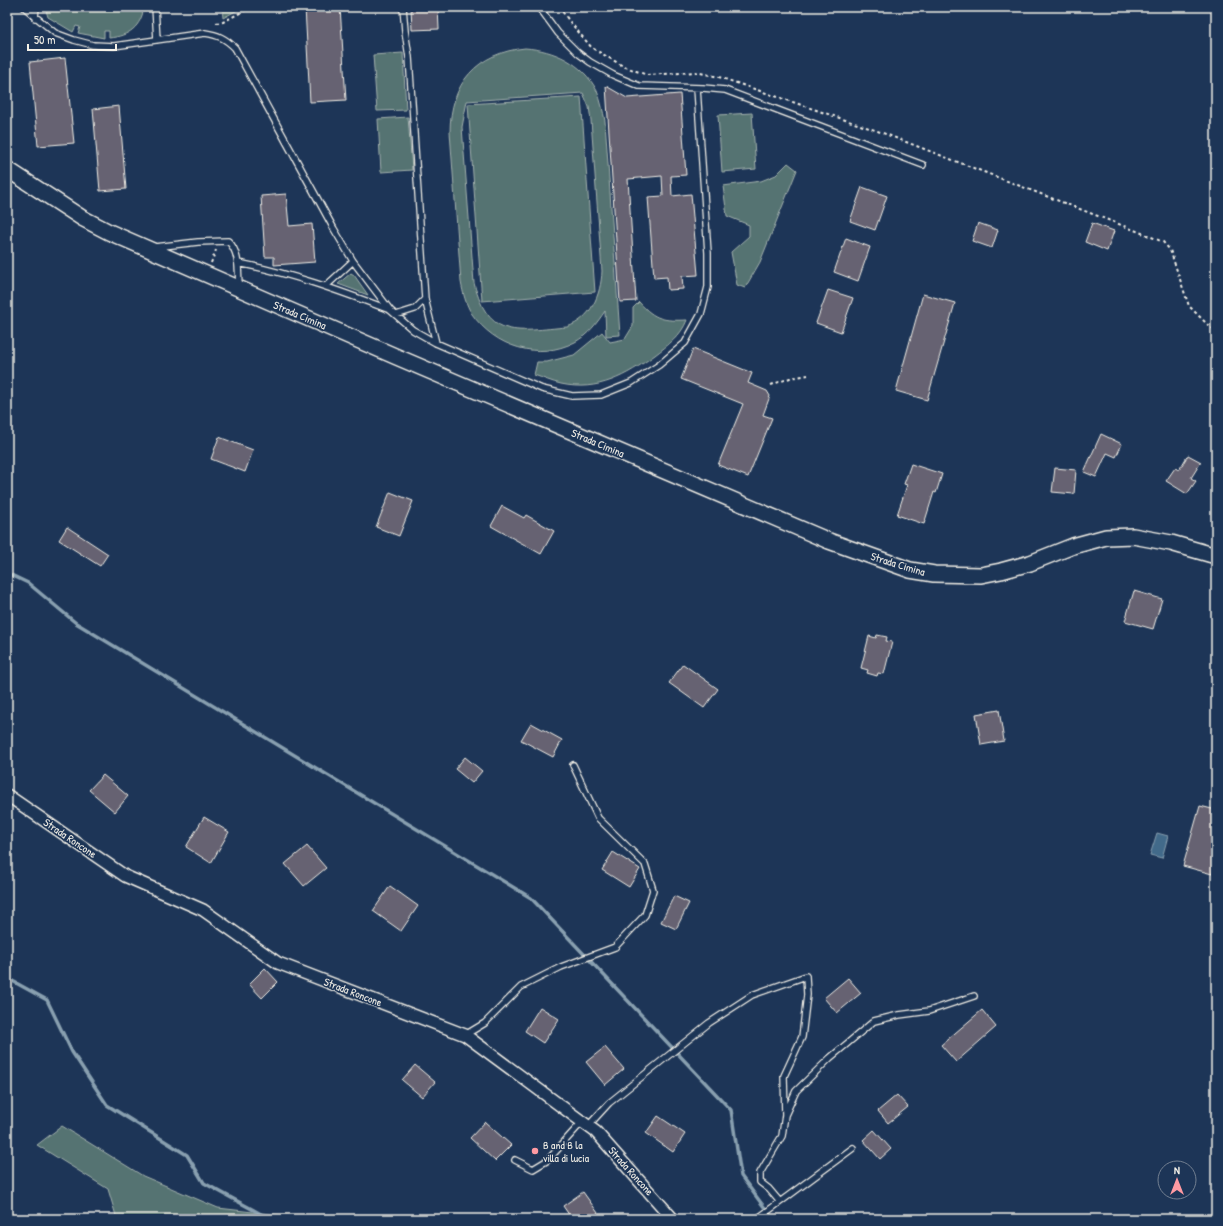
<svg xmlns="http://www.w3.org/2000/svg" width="1223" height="1226" font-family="'Patrick Hand',sans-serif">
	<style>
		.green { fill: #547372; stroke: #a4b2ad; fill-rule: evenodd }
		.water { fill: #426a8a; stroke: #89a0b0 }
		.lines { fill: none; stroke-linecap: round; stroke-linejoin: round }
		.stream { stroke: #89a0b0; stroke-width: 3.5 }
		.building { fill: #666272; stroke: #f4f1e8 }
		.service-casing { stroke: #f4f1e8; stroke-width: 8 }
		.minor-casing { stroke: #f4f1e8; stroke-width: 14 }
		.secondary-casing { stroke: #f4f1e8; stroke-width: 18 }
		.path { stroke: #f4f1e8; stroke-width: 2; stroke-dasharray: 3 3; stroke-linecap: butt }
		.service { stroke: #1d3557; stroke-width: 5.5 }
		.minor { stroke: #1d3557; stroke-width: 11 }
		.secondary { stroke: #1d3557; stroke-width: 15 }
		.poi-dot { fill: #ff9aa2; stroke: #1d3557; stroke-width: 1.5 }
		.labels { text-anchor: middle; stroke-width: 3; stroke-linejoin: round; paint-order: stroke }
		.street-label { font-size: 11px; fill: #f4f1e8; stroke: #1d3557 }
		.poi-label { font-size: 11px; fill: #f4f1e8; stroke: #1d3557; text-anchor: start }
	</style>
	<rect width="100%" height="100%" fill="#1d3557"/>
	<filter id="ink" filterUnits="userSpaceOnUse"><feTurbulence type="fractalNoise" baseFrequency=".025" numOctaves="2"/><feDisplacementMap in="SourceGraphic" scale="8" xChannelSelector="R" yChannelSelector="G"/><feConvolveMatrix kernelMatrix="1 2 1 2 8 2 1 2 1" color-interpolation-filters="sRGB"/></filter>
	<g filter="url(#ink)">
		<path class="green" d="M45,7h99c-3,20 -15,29 -35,31v-7h-5v7l-26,-5 2,-6 -4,-1 -3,6 -25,-15z
			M222,7h21l-20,11z
			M525,48c29,2 58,15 72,43 4,10 6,20 8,30l15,214 -14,1 -1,-25c-8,12 -17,24 -30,31 -37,19 -80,5 -103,-28 -6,-9 -9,-21 -11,-32l-11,-150c0,-49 27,-79 75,-84zM583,93l6,14 2,13 11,151c-1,24 -11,48 -35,56 -49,4 -78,14 -93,-44l-12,-156 5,-26z
			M403,53l3,57 -29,1 -4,-56z
			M581,97l14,195 -113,9 -14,-197z
			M752,113l4,56 -34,3 -4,-57z
			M408,117l4,53 -31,2 -3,-53z
			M788,163l9,7 -37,92 -15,26 -8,-3 -6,-33 18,-16v-11l-22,-9 -4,-30 38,-5 15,-6z
			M351,273l3,2 14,20 -30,-11z
			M639,302c16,18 25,19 48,18 -6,16 -19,25 -32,35 -29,21 -57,37 -94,29 -9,-2 -18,-6 -27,-9l3,-13h10l27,-7 28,-23 8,10 15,-3 8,-13v-18z
			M62,1126l81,50 75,32 78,9 3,2h-182l-9,-30 -71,-44z"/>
		<path class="water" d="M1157,833l11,3 -6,22 -12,-3z"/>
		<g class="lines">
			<path class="stream" d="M7,573l21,10 48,40 455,275 200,212 10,66 32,43
				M7,978l40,22 25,52 35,53 80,50 17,28 66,36"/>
		</g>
		<path class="building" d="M305,7h35l6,93 -36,2z
			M411,7h27l1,22 -27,1z
			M65,58l9,85 -36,3 -8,-84z
			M606,86l21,12 53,-4 6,81 -15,1 1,20 19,-2 7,81 -16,1 1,13 -15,1 -1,-13 -13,1 -6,-81 15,-1 -1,-20 -34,3 8,122 -16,1z
			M119,106l7,83 -26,2 -7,-82z
			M862,187l25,9 -12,34 -25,-9z
			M286,194l3,32 23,-2 3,38 -41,3v-8h-9l-4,-61z
			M978,223l20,7 -6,18 -20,-7z
			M1092,223l22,8 -7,20 -22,-9z
			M846,238l24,9 -12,34 -24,-9z
			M828,290l25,8 -12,34 -25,-9z
			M923,294l32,9 -28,97 -31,-9z
			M693,349l59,24 -4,10 19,8 3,5 -7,19 9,3 -24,59 -30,-12 25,-61 -62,-25z
			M1101,434l21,10 -6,13 -9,-4 -11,24 -12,-5z
			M219,437l34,13 -8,22 -34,-13z
			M1188,455l13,7 -10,16 5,3 -9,13 -21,-13 9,-13 4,2z
			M911,464l31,10 -6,19 -2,-1 -10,32 -27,-9 10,-30 -3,-1z
			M1055,468l21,2 -2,24 -22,-2z
			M390,492l23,9 -14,35 -23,-9z
			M502,506l22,12 2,-3 28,16 -13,23 -50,-28z
			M67,527l41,27 -8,12 -41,-26z
			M1134,591l28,8 -9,30 -28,-8z
			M877,635l10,2 -1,4 6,1 -8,32 -6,-1 -1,3 -10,-3 1,-3 -7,-2 8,-32 7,2z
			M683,664l35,25 -14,19 -35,-25z
			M999,710l5,31 -23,4 -5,-31z
			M531,723l31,17 -9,17 -32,-17z
			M465,757l17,14 -10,12 -17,-14z
			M103,775l25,21 -13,16 -26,-22z
			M1200,806l16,4v51l-4,13 -29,-8z
			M204,817l25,15 -18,31 -25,-16z
			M307,846l19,22 -22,18 -19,-22z
			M613,852l27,17 -11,18 -27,-17z
			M390,886l28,20 -17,25 -28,-20z
			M674,896l15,7 -13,26 -15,-7z
			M265,968l13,14 -16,16 -13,-14z
			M848,978l13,15 -24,20 -13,-15z
			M540,1007l19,12 -16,24 -18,-12z
			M982,1010l14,17 -40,35 -15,-17z
			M605,1047l19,22 -19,16 -19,-23z
			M415,1065l20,17 -13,15 -20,-17z
			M897,1095l11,12 -20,16 -10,-12z
			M658,1116l27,18 -12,18 -27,-19z
			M485,1122l26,23 -16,16 -25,-23z
			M874,1130l17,19 -11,10 -17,-19z
			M583,1192l15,21 -9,6h-17l-9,-13z"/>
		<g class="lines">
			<defs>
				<path id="service" d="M24,7l31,26 19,7 19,5 21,1 91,-13c13,2 20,5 30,15l99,181 19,32 37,49 23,20 23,13 106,46 30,7 29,-1 30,-12 28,-18 26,-22 16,-29 7,-27v-34l-11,-165
					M155,7l2,33
					M403,7l2,24 4,26 16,242 11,44
					M539,7l19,26 20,20 12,9 23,13 26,11 64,2 22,2 198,75
					M35,18l1,-11
					M155,247l43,-5 30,-1c12,11 10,30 11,45
					M238,263c52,10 102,28 152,47
					M326,286l27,-25
					M396,315l19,-6 10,-10
					M465,1035l20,-12 36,-36 40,-20 54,-20 30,-32 8,-25 -8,-26 -47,-46 -25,-53
					M588,1126l21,-23 100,-80 43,-28 54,-19 1,19 -5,42 -18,39 1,39
					M515,1160l18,9 15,-9 34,-38
					M780,1202l-11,-13 -9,-7v-9l22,-37 3,-21 11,-24 34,-33 44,-37 25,-6 30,-4 45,-15
					M757,1219l96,-71"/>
				<path id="minor" d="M7,795l118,81 78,34 75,53 187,72 131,97 77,87"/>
				<path id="secondary" d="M7,169l75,49 27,14 288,125 432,184 81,29 24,4 47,1 20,-4 29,-8 43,-17 33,-9 27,-1 38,7 45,13"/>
			</defs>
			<use href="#service" class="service-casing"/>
			<use href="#minor" class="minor-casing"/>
			<use href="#secondary" class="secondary-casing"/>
			<path class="path" d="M559,7l11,15 22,26 31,18 24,9 49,-3 23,5 156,53 272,105 16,7 7,8 19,56 21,21 6,3
				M502,8l2,-1
				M216,23l7,-1 28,-15
				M211,263l5,-13
				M771,385l19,-7 18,-3"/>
			<use href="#service" class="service"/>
			<use href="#minor" class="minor"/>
			<use href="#secondary" class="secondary"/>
		</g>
	</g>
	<circle class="poi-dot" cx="535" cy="1151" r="4"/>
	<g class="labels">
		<g class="street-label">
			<text transform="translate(300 315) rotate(23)" y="4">Strada Cimina</text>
			<text transform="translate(598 443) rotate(23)" y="4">Strada Cimina</text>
			<text transform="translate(898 564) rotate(17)" y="4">Strada Cimina</text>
			<text transform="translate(70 838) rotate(34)" y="4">Strada Roncone</text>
			<text transform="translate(353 992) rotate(21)" y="4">Strada Roncone</text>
			<text transform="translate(631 1171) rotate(48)" y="4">Strada Roncone</text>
		</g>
		<g class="poi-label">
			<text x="543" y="1149">B and B la<tspan x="543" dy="13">villa di lucia</tspan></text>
		</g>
	</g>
	<rect width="1223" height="1226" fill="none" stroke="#1d3557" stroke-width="24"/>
	<rect x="12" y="12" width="1199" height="1202" fill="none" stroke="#f4f1e8" stroke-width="1.5" filter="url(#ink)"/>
	<g transform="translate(1177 1180)"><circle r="19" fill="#1d3557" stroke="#738091"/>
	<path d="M0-3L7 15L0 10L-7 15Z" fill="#ff9aa2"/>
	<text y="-6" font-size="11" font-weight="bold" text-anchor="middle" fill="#f4f1e8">N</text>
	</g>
	<path d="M28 44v6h88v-6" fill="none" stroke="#f4f1e8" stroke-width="2"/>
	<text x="34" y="44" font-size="12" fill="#f4f1e8" stroke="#1d3557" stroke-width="3" paint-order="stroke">50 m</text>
</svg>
